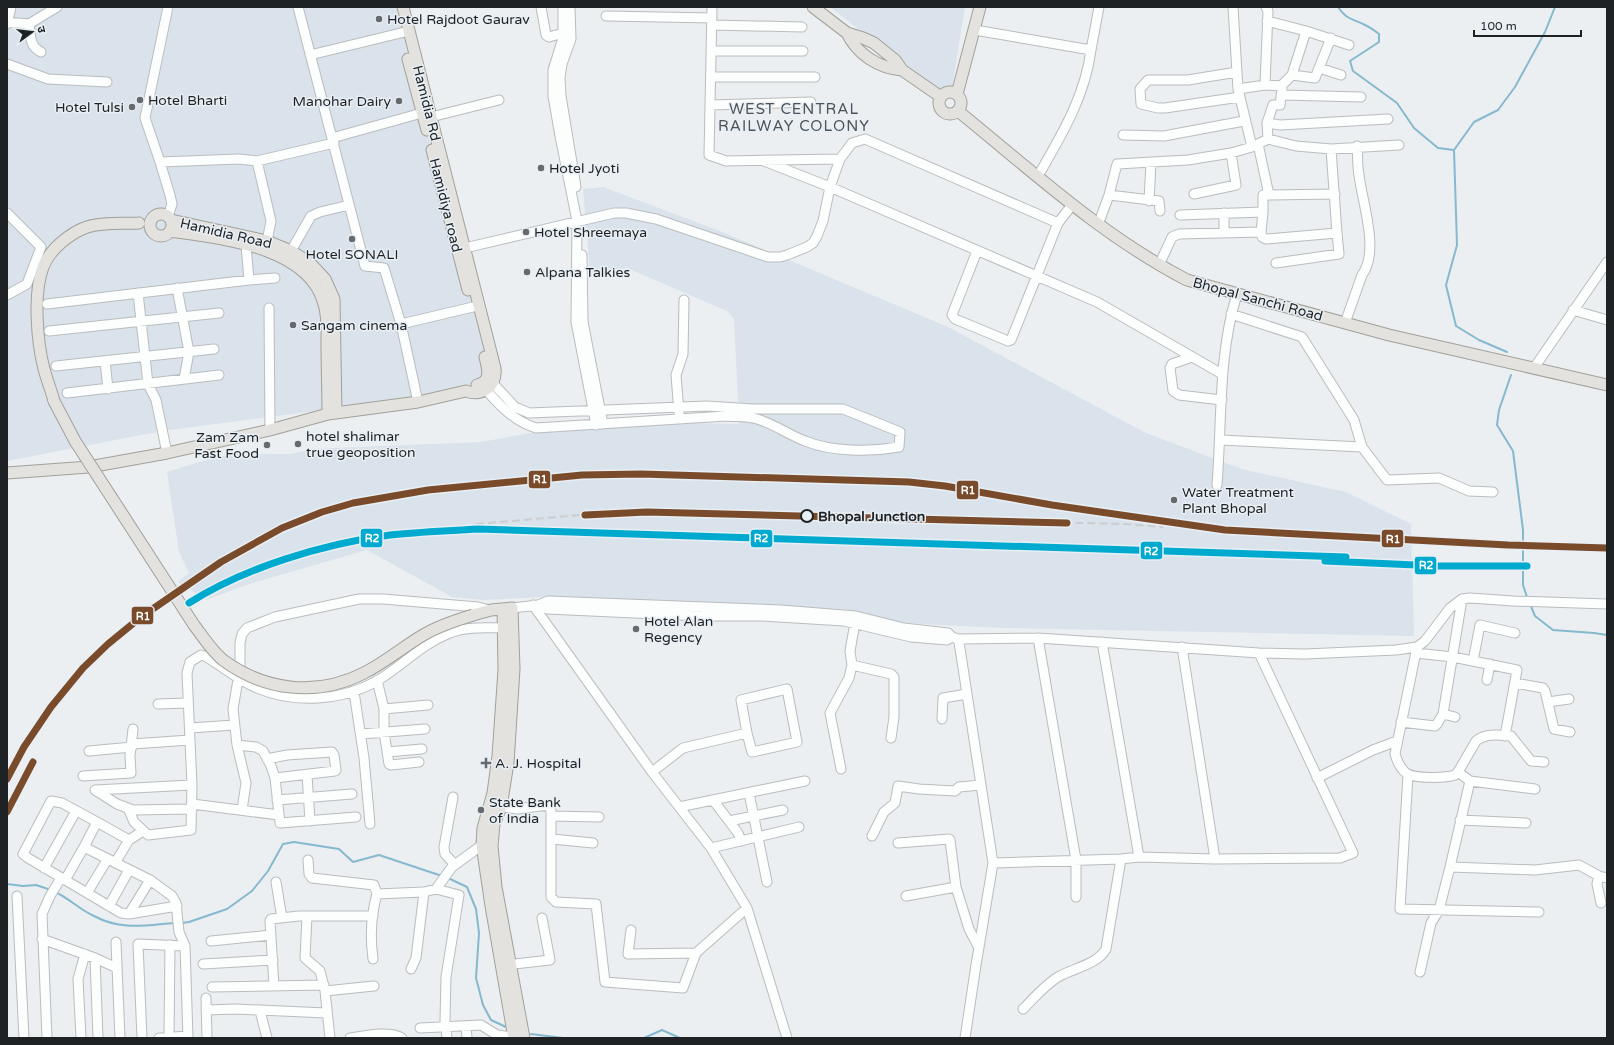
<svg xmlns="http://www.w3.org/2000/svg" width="1614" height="1045" font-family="'Varela Round','Noto Sans Devanagari',sans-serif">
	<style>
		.built { fill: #dae3eb }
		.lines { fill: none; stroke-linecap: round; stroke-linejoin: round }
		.stream { stroke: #86b8ce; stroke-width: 2 }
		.minor-casing { stroke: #babcbe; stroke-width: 11 }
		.major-casing { stroke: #a1a099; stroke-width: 13 }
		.minor { stroke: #fcfdfd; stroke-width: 9 }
		.major { stroke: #e4e2de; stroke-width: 11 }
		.rail { stroke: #cccdce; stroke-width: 2; stroke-dasharray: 8 4; stroke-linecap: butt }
		.major-bridge-casing { stroke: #a1a099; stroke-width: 13; stroke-linecap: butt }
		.major-bridge { stroke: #e4e2de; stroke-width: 11 }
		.rail-1-casing { stroke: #e8eff5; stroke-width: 10 }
		.rail-2-casing { stroke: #e8eff5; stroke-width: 10 }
		.rail-1 { stroke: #7a4b2a; stroke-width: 7 }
		.rail-2 { stroke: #00a9ce; stroke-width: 7 }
		.poi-dot { fill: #666a6c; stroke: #e8eff5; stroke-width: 1.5 }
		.stop-dot { fill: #e8eff5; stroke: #1f2224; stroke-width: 2 }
		.labels { text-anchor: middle; stroke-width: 3; stroke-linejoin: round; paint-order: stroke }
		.poi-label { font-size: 14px; fill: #1f2224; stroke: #e8eff5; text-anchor: start }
		.street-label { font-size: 14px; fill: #1f2224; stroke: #e8eff5 }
		.stop-label { font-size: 14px; font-weight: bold; fill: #1f2224; stroke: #e8eff5; text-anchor: start }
		.neighbourhood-label { font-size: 15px; letter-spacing: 1px; fill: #4d5358; stroke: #e8eff5 }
		.line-badge { stroke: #e8eff5; stroke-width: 1.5 }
		.badge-label { font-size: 11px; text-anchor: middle; font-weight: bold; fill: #fff }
	</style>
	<rect width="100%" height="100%" fill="#ebeff2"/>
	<path class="built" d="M7,7h399l87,381 -331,43 -155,30z
		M830,7h135l-15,93z
		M603,187l117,44 228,96 198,106 96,36 104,23 65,32 3,112 -411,-8 -82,-4 -37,-4 -38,-11 -99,-3 -183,-10 -80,4 -32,-3 -85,-47 -118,34 -43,16 -28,-18 11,-9 -10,-21 -12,-80 32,-10 34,-8h58l20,-5 170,-7 116,-21 142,3 -5,-105 -7,-8 -100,-43 -37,4 -7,-83z"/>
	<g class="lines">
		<path class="stream" d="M1338,7c10,14 14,11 27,18 5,2 10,6 14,9v8l-29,19 3,10 44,32 17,25 24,20 16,2
			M1507,352l-28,-12 -23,-14 -10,-41 11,-40 -3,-95 20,-28 24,-12 17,-23 30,-55 10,-25
			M1511,375l-12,35 -2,15 16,26 10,79v55l5,15
			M1530,604l5,12 18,14 41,3 13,2
			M448,878l19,9 9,22 3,24 -3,45 7,27 8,15 15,7
			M7,884l16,2 13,-1 15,5
			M55,892c14,6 25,18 39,24 28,15 52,9 81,7
			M182,923l7,-1 38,-13 25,-18 16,-20 15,-27 11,-2 45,7 14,13 26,-7 63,21
			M531,1034l32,4
			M644,1038l18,-8 18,8"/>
		<defs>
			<path id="minor" d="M298,7l67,259 19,2 17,56 17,78
				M541,7l5,28 3,2 14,-4
				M563,7v31l-10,32v26l7,40 17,85 -1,101 20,103
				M570,7l1,32 -9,25 -2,14 1,18 15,91
				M712,7l-3,148 17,6 114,-2
				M1233,7l5,82 14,58
				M606,16l106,2
				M1267,21l39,10 43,14
				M7,22l22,2 28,-17
				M7,24l4,-17
				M29,24c2,12 0,22 12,28
				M712,25l90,2
				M975,30l116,20 8,-43
				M711,51h92
				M310,55l99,-24
				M7,64l41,15 59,3
				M1319,68l22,7
				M1237,72l-49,8h-40l-8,9 1,15 17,4h7l75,-11
				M1292,75l23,3 16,-40
				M711,77h104
				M1265,85l3,-74 -2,-4
				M1238,89l27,-4 16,1 11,-11 14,-44
				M1282,95l79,2
				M710,105l101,-3
				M431,117l68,-17
				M1267,123l13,2 108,-6
				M1123,135l41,1 80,-15
				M332,138l97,-27
				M1268,139l-1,-16 6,-18h7l2,-16
				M1258,144l11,51
				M257,161l14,60 -4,20
				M764,161l66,26 267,115 125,72
				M160,162l79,-3 18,2 77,-18
				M1038,176c23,-40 47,-79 53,-126
				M1194,194l42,-9 -5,-32
				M1109,195l50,6 1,10
				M1149,201l2,-38
				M7,213l34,34 -14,37 -20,11
				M1224,213v19
				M1180,215l83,-3
				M168,216l4,-12 -2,-9 -10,-33 -15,-44 23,-111
				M1098,225l11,-30 8,-31 71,-4 43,-7 21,-6 16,-8 28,7 35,3 68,-4
				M1261,232l2,-20v-17l72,-1
				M246,245l3,35
				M465,248l149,-35h12l30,6 112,38h12l7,-2 20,-8 6,-4 4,-7 6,-15 7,-34 10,-28 12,-16 13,-4 193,84
				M291,251l20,-35 9,-4 29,-7
				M977,251l-25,64 3,4 53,22 3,-1 47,-117 14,-18
				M582,255l1,67 20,102
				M1276,263l63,-9 -2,-21 -6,-84
				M1159,265l13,-28 7,-3 82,-2 1,5 4,2 71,-6
				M177,288l12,64 -5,27
				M138,293l10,91 8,16 11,53
				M47,304l202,-24 26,-2
				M269,308l1,122
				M1573,310l34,10
				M1231,314l71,23 52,83 8,27 25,33 52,-2 30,13 24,1
				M1345,323l17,-48c18,-24 0,-73 -3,-100 -2,-10 -1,-19 -2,-29
				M401,324l72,-17
				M49,331l170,-18
				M1192,357l-20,7 -2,4 3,23 6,4 43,5
				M105,361l3,28
				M56,366l158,-17
				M1534,368l73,-106
				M482,385c15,18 31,36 54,43l190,-12c10,1 22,0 31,3 17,5 32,16 48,22 27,11 65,11 94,6l1,-15 -57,-23h-90l-46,-3 -178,7 -14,-6 -26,-28
				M67,393l152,-18
				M679,413l-3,-38 7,-21 1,-54
				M1221,440l141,7
				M1217,485c5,-64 1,-130 20,-191
				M533,605l119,167 59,76 36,60 40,130
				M538,605l9,4 153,7h62l82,5 67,16 36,3 5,-3
				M512,608l26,-3 10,-4 233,9 75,6 48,12 44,5 4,4 4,1 3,4 34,221 -17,102 -11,73
				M1038,638l38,222v37
				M958,639l80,-1 221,15 46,1 91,-4 21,-3 8,-6 25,-33 12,-9 8,-1 43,3 94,3
				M1102,642l37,215
				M1182,647l33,212
				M1417,647l-22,107c2,7 5,14 11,19 8,6 40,5 49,2l3,-3 18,-31c9,-8 23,-6 35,-5l20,25 13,1
				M1416,653l37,4 64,13 -12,66
				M1473,661l7,-36 35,8
				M852,665l39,9 3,3v40l-3,21
				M377,680l7,29v23l5,32 2,1 28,-3
				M1487,680l3,-16
				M1515,683l28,5 2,3 9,38 16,3
				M354,692l10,66 6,66
				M1548,702l21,-3
				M158,704l30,-1
				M384,709l44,-4
				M1443,714l12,3
				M942,719l1,-21 24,-4
				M1401,722l34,4 2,-2 6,-10 19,-115
				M190,728l44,-3
				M361,734l64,-5
				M132,744l58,-4
				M237,745l19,2 7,4 8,15 4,12 5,45 76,-6
				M89,751l43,-4
				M387,752l35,-3
				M267,759l20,-4 45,-3 2,3 2,15 -1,1 -60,7
				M841,769l-11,-56 19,-35 3,-13 -2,-14 6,-34
				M652,772l31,-24 64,-15 5,19 45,-10 -10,-53 -46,11 6,33
				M1458,772l12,9 65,8
				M307,775l3,46
				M1408,775l-8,134 139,3
				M83,776l48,-3 -1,-17 3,-27
				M1317,778l56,-28 24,-9
				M749,793l18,89
				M453,797l-9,50 1,7 10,11
				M277,800l75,-6
				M713,800l25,33 3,8
				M192,804l87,11
				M490,805l27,4 31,-4 3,6v86l5,5 40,2 9,78 78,6 13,-35 51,-45
				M679,807l126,-26
				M128,808l6,14 14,13 43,-5 1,-45 -5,-112 3,-11 11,-7 4,1c17,10 34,25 52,32 38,16 84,13 120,-7 25,-15 46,-38 73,-48 17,-7 37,-5 55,-5
				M192,809l-59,1 -16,-6 -22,-14 97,-5
				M242,810l4,-27 -9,-38 -4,-36 7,-41v-25l2,-9 5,-6 28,-11 84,-18h24l95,8 12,3
				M551,816l48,1
				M1460,820l66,3
				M729,821l54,-11
				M97,822l-35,-19 -11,-2 -28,53 5,4 93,55 8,1 48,-8
				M872,836l12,-24 11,-9 3,-17 21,3 36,2 4,-4 22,-2
				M552,839l41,4
				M129,840l-32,-18 -13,25 66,33 22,16 4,7 3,29 6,14 3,92
				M898,843l51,-4 1,1 6,47 13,42 10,19
				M711,848l88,-21
				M308,860l1,14 3,4 62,7 3,9
				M115,863l14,-23 14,-9
				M993,863l128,-4 18,-2 76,2 125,-1 13,-5 -94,-200
				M1450,867l85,3 44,-5 20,11 8,2
				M44,868l32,-57
				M1599,876l-2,8 4,19
				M65,880l19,-33
				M276,882l6,36
				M436,889l16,-22 30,-22
				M87,893l20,-33
				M17,896l7,142
				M906,896l50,-9
				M109,906l20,-36
				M129,914l21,-34
				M307,916l-2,42 15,13 5,20 5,47
				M631,930l-3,24 68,-1
				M42,939l53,19 22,10
				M211,941l60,-6
				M116,942l4,96
				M95,958l3,80
				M373,959c-3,-22 -2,-44 4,-65l47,-2 12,-3 23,6 -13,82 -1,44 2,17
				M203,964l70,-4
				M505,965l45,-5 -8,-42
				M411,969l5,-11 8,-66
				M1420,972l11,-49 8,-13 11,-43 20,-86
				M274,986l-4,-65 1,-2 28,-3h74
				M212,987l112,-2
				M325,991l49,-5
				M206,998l1,40
				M1023,1009c11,-11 22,-24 35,-32 15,-9 39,-12 48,-28l15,-90
				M206,1010l30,-1 90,4
				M260,1011l7,27
				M466,1026l1,12
				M420,1028l61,-3 16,10 17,2
				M169,1037l1,-92
				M47,1038l-5,-124 8,-18 11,-18
				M81,1038l-3,-59 7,-25
				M142,1038l-4,-94 47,2
				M159,1038l29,-2
				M350,1038c13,-2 40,-8 52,0"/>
			<path id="major" d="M813,7l34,26 16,5 11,5 21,17 7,10 39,27
				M847,33c10,21 31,35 55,37
				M408,59l19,71
				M939 103a11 11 0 1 1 22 0a11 11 0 1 1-22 0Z
				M957,94l23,-87
				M958,111c74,60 144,125 229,169l202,55 218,50
				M432,150l36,140
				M150 225a11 11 0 1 1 22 0a11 11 0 1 1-22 0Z
				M171,220l96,21 24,10 19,12 15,16 9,20 2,114
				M170,231c49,7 139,15 154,73 4,13 3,27 3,40 0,23 1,47 1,70
				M477,385c15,-3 11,-16 8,-28
				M54,401c-3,-11 -7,-21 -10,-32 -7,-27 -11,-76 -1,-102 7,-18 27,-34 44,-40 16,-5 35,-3 52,-4
				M7,473l82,-6 78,-14 103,-23 58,-16 90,-12 48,-11c16,6 31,-5 29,-23l-92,-361
				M503,609l1,61 -6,86 -5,37 -10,35 -1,17 9,61 23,132
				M473,615l18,-5 21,-2 2,61 -6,94 -7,44 -7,17 -2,22 4,41 28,151"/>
		</defs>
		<use href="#minor" class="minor-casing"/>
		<use href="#major" class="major-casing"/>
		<use href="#minor" class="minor"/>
		<use href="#major" class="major"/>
		<path class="rail" d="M476,524l128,-11 43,-1 478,12 38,3
			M7,779l17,-32 27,-40 32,-39 25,-24 33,-27 80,-55 61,-34 40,-16 31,-9 75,-13 154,-15 59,-1 268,8 36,4 107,19 173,25 283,15 99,3"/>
		<defs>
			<path id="major-bridge" d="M54,401l21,40 119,184c9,12 18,26 29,35 42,31 94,37 141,13 22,-11 40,-27 61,-39 15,-9 32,-14 48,-19"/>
		</defs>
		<use href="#major-bridge" class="major-bridge-casing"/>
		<use href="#major-bridge" class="major-bridge"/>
		<defs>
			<path id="rail-1" d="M585,515l62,-3 420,11
				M7,779l17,-32 27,-40 32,-39 25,-24 33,-27 80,-55 61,-34 40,-16 31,-9 75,-13 154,-15 59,-1 268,8 36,4 107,19 173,25 283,15 99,3
				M7,812l26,-50"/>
			<path id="rail-2" d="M1325,561l114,5h88
				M189,603c57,-36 134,-59 201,-68 29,-3 59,-4 88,-6l868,28"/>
		</defs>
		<use href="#rail-1" class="rail-1-casing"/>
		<use href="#rail-2" class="rail-2-casing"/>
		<use href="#rail-1" class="rail-1"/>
		<use href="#rail-2" class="rail-2"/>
	</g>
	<g class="poi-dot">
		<circle cx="379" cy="19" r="4"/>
		<circle cx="140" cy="100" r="4"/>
		<circle cx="399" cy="101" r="4"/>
		<circle cx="132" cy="107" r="4"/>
		<circle cx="541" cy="168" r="4"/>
		<circle cx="526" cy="232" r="4"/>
		<circle cx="352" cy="239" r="4"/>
		<circle cx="527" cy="272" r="4"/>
		<circle cx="293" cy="325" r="4"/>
		<circle cx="298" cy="444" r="4"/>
		<circle cx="267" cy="445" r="4"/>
		<circle cx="1174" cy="500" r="4"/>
		<circle cx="636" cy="629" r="4"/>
		<path d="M484 757h4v4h4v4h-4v4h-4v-4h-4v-4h4z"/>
		<circle cx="481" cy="810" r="4"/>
	</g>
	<circle class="stop-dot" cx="807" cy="516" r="6"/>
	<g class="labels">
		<g class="poi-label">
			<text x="387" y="24">Hotel Rajdoot Gaurav</text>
			<text x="148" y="105">Hotel Bharti</text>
			<text x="391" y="106" text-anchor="end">Manohar Dairy</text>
			<text x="124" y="112" text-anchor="end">Hotel Tulsi</text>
			<text x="549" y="173">Hotel Jyoti</text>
			<text x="534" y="237">Hotel Shreemaya</text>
			<text x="352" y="259" text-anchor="middle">Hotel SONALI</text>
			<text x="535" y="277">Alpana Talkies</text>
			<text x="301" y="330">Sangam cinema</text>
			<text x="306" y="441">hotel shalimar<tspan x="306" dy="16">true geoposition</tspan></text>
			<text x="259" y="442" text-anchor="end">Zam Zam<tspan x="259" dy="16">Fast Food</tspan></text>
			<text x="1182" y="497">Water Treatment<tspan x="1182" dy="16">Plant Bhopal</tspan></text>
			<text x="644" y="626">Hotel Alan<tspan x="644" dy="16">Regency</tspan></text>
			<text x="495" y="768">A. J. Hospital</text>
			<text x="489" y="807">State Bank<tspan x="489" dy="16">of India</tspan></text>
		</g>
		<g class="street-label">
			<text transform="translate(427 103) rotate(76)" y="5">Hamidia Rd</text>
			<text transform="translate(446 205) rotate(76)" y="5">Hamidiya road</text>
			<text transform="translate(226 233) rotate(13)" y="5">Hamidia Road</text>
			<text transform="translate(1258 299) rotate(15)" y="5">Bhopal Sanchi Road</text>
		</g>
		<g class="stop-label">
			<text x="818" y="521">Bhopal Junction</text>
		</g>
		<g class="neighbourhood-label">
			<text x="794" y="114">WEST CENTRAL<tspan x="794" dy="17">RAILWAY COLONY</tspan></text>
		</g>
	</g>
	<g class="line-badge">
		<rect x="528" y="470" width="23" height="19" rx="4" fill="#7a4b2a"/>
		<rect x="956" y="480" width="23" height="20" rx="4" fill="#7a4b2a"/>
		<rect x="360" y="528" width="23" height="20" rx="4" fill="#00a9ce"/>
		<rect x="750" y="529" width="23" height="19" rx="4" fill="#00a9ce"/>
		<rect x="1381" y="529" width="23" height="19" rx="4" fill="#7a4b2a"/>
		<rect x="1140" y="541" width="23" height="19" rx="4" fill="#00a9ce"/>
		<rect x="1414" y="556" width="23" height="19" rx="4" fill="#00a9ce"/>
		<rect x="131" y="606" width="23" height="19" rx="4" fill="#7a4b2a"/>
	</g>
	<g class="badge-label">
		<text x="540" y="483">R1</text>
		<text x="968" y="494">R1</text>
		<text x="372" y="542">R2</text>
		<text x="761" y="542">R2</text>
		<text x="1393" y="543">R1</text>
		<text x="1151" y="555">R2</text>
		<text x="1426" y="569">R2</text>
		<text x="143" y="620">R1</text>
	</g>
	<rect width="1614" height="1045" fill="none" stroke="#1f2224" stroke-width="16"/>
	<g transform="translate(32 32) rotate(75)" stroke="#e8eff5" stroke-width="3" paint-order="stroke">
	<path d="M0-3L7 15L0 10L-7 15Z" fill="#1f2224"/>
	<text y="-6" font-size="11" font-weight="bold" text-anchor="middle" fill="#1f2224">उ</text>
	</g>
	<path d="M1474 30v6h107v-6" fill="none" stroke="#1f2224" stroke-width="2"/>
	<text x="1480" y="30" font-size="12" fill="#1f2224" stroke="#e8eff5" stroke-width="3" paint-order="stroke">100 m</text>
</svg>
